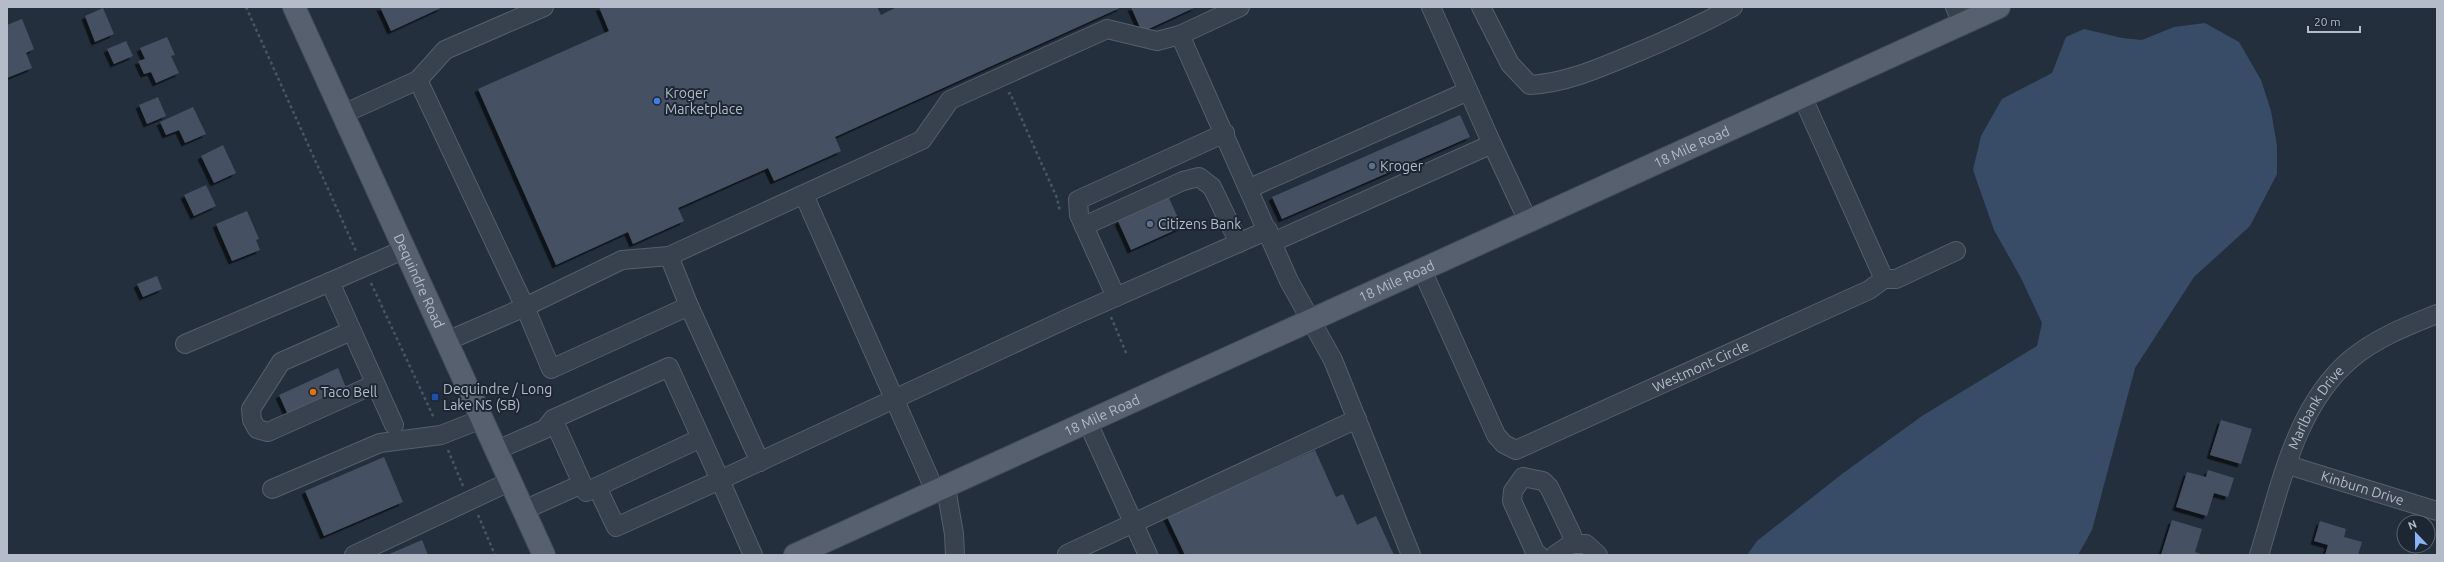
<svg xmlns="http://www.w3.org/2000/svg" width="2444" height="562" font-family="Ubuntu,sans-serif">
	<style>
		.water { fill: #394c67 }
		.building { fill: #455162; filter: url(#shadow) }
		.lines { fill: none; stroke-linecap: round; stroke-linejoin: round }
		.minor-casing { stroke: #565f6c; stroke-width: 20 }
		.major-casing { stroke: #414a57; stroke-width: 24 }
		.path { stroke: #44595c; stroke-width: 2.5; stroke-dasharray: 3 3; stroke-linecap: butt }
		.minor { stroke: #38414e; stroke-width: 18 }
		.major { stroke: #56606e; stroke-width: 22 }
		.shop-dot { fill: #3f7fe0; stroke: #1d2633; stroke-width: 1.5 }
		.service-dot { fill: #5c6f8a; stroke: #1d2633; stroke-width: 1.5 }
		.food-dot { fill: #e8710a; stroke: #1d2633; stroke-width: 1.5 }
		.transit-dot { fill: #1a4fb4; stroke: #1d2633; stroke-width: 1.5 }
		.labels { text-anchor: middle; stroke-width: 4; stroke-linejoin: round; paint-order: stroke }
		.poi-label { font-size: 14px; fill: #b4bcc9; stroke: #1d2633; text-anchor: start }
		.street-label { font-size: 14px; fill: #b4bcc9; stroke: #1d2633 }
	</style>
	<defs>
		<filter id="shadow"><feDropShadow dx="-3.5" dy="3.5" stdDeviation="0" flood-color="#0009"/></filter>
	</defs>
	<rect width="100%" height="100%" fill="#242f3e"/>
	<path class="water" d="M2205,23l34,19 22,38 10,31 6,35v28l-27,52 -56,51 -59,91 -43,162 -14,25h-331l10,-14 85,-67 80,-58 115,-70 5,-23 -21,-45 -27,-48 -21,-60 8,-34 21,-37 50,-26 14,-36 18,-8 38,9 20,2 32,-13z"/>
	<path class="building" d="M380,7h63l-52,24z
		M599,7h278l4,8 16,-8h225l-287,130 6,14 -67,30 -6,-13 -90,40 6,13 -51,23 -5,-12 -72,33 -78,-176 131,-58z
		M1131,7h65l-54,25z
		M103,8l11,26 -19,8 -10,-26z
		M22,19l12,30 -8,4 6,15 -25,10v-53z
		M167,37l8,18 -4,1 8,17 -23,10 -5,-11 -7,2 -6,-13 7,-2 -5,-11z
		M126,41l7,15 -19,8 -7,-15z
		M158,97l8,19 -19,8 -8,-19z
		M193,107l13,27 -21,9 -6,-13 -13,5 -6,-13z
		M1460,115l10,22 -188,82 -10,-22z
		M223,145l13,28 -22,10 -13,-27z
		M206,185l10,21 -22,10 -10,-21z
		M1130,198l6,15 33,-15 13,29 -51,23 -13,-29 6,-3 -6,-14z
		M247,211l12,28 -3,1 4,10 -28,11 -16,-37z
		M157,276l5,13 -19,8 -6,-13z
		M338,368l9,22 -58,27 -10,-22z
		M2221,420l31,9 -11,35 -31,-9z
		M1315,450l21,47 7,-3 14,31 19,-9 18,39h-209l-18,-38z
		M384,457l19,45 -79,34 -19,-45z
		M2208,470l26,8 -6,19 -14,-4 -7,23 -31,-9 11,-35 19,5z
		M2172,520l30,9 -7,23 9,3h-43z
		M2320,521l26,8 -2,8 18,5 -4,13h-33l3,-10 -14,-4z
		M422,540l6,15h-41z"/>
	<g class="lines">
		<defs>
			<g id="minor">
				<path d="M1431,7l61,137"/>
				<path d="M1481,7l29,57 20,21c34,-2 65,-15 96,-28 37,-15 72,-31 107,-50"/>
				<path d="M1955,7l7,17"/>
				<path d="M1180,35l60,-28"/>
				<path d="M418,80l27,-30 99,-43"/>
				<path d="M1802,96l82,183"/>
				<path d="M343,114l75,-34 107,227 26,62 138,-63 71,156"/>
				<path d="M1250,188l218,-97"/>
				<path d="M804,195l132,298"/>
				<path d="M1084,226l99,-45 16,-4 13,10 27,56"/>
				<path d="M1273,242l219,-98 36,77"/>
				<path d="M669,256l20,50"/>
				<path id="s1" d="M1422,270l74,165 8,9 12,6 353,-160 15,-11h12l60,-28"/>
				<path d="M1116,297l-37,-82 -1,-15 147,-67"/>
				<path d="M351,331l-70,31 -30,47 1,11 5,9 11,3 107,-48"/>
				<path d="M447,341l78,-34 97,-47 47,-4 253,-116 28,-40 157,-71 50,12 23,-6 109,246 44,79 78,195"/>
				<path d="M185,344l145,-62"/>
				<path d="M553,419l33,73 115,-54"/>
				<path d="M1088,423l60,132"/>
				<path d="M394,425l-64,-143 75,-33"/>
				<path d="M497,450l48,-21 8,-10 116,-52 51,113 -104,47 -19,-40"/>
				<path id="s2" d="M2288,465l149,46"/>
				<path d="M1523,477l20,4 6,6 23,48 -1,9 -16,11"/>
				<path d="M1523,477l-10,14 -1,10 24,53 3,1"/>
				<path d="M946,488l8,46 1,21"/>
				<path d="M272,489l108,-46 61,-8 41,-16"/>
				<path d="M524,510l58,-26"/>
				<path d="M1571,544h15l12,11"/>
				<path d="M1067,554l290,-135"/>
				<path d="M354,555l157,-74"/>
				<path d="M753,555l-33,-75 355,-165 193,-85"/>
				<path id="s3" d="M2259,555c21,-67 36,-149 92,-196 25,-21 56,-33 86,-45"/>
			</g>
			<g id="major">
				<path id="s4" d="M294,7l250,548"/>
				<path id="s5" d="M795,555l1204,-548"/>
			</g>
		</defs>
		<use href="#minor" class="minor-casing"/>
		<use href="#major" class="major-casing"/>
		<path class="path" d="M246,7l110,244
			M1008,94l2,-1 47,105 3,14
			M371,283l63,135
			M1111,317l16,38
			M448,450l15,36
			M478,515l17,40"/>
		<use href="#minor" class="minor"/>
		<use href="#major" class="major"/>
	</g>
	<circle class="shop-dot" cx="657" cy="101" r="4"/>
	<g class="service-dot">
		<circle cx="1372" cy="166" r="4"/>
		<circle cx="1150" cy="224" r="4"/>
	</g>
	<circle class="food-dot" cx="313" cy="392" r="4"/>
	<rect class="transit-dot" x="431" y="393" width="8" height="8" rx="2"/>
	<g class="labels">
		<g class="poi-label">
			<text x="665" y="98">Kroger<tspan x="665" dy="16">Marketplace</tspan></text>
			<text x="1380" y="171">Kroger</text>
			<text x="1158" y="229">Citizens Bank</text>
			<text x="443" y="394">Dequindre / Long<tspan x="443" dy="16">Lake NS (SB)</tspan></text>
			<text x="321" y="397">Taco Bell</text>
		</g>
		<g class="street-label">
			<text dy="5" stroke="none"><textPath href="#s5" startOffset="985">18 Mile Road</textPath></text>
			<text dy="5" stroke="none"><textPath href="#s4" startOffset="301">Dequindre Road</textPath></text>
			<text dy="5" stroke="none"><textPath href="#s5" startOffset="661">18 Mile Road</textPath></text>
			<text dy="5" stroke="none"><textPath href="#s1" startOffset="409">Westmont Circle</textPath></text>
			<text dy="5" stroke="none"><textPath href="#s3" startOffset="159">Marlbank Drive</textPath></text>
			<text dy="5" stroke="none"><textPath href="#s5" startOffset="337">18 Mile Road</textPath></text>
			<text dy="5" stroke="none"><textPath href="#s2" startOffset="78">Kinburn Drive</textPath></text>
		</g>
	</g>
	<rect width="2444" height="562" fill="none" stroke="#b4bcc9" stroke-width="16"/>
	<g transform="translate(2416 534) rotate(338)"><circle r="19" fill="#1d2633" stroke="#59626f"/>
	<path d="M0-3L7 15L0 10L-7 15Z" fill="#8ab4f8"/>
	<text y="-6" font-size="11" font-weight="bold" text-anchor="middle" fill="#b4bcc9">N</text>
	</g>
	<path d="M2308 26v6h52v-6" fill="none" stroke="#b4bcc9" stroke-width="2"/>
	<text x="2314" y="26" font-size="12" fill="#b4bcc9" stroke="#1d2633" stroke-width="3" paint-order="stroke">20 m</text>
</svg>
